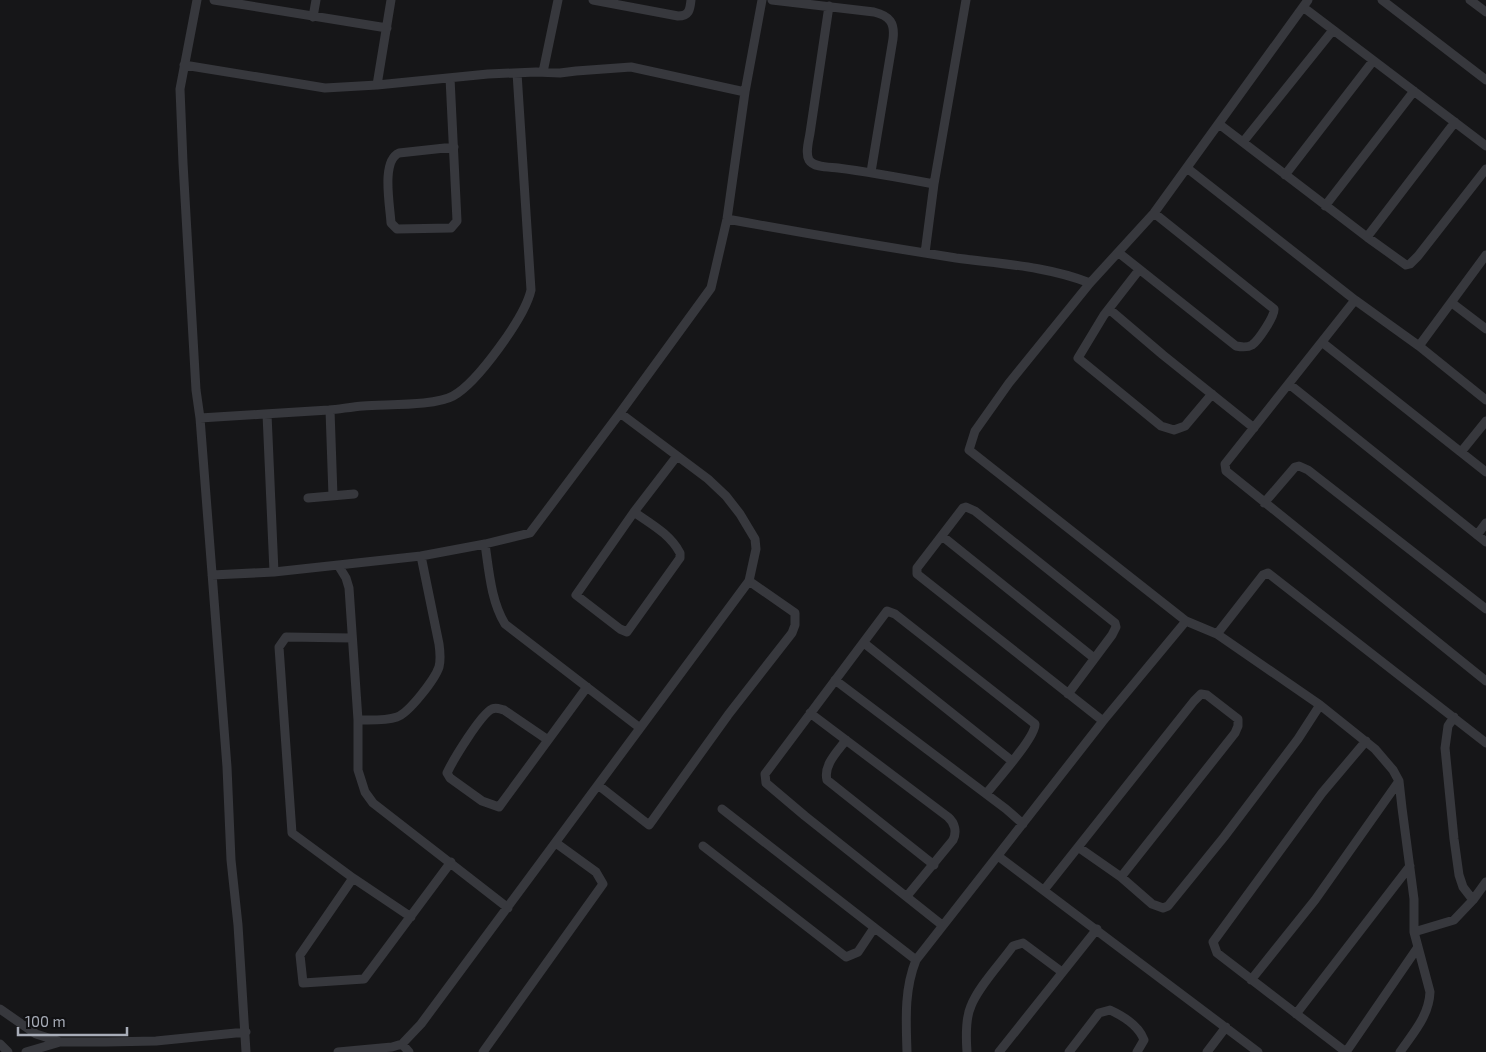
<svg xmlns="http://www.w3.org/2000/svg" width="1486" height="1052" font-family="'Exo 2',sans-serif">
	<style>
		.lines { fill: none; stroke-linecap: round; stroke-linejoin: round }
		.minor { stroke: #37383d; stroke-width: 9 }
	</style>
	<rect width="100%" height="100%" fill="#161618"/>
	<g class="lines">
		<path class="minor" d="M197,0l-17,89 3,74 13,227 4,28 27,349 4,93 7,65 8,127
			M214,0l173,28
			M593,0l85,16c11,0 12,-6 13,-16
			M772,0l102,12c16,4 21,11 19,27l-22,133
			M1308,0l-154,213 -64,70 -81,100 -34,48 -6,19 217,171 31,13 103,71 55,44 18,21 6,11 3,27 12,91v33l16,60c-1,24 -17,41 -30,60
			M1382,0l104,80
			M1470,0l16,12
			M829,6l-19,127c-1,7 -5,20 -1,27 5,8 21,7 29,8 32,4 64,10 96,16
			M1303,7l183,139
			M313,17l3,-17
			M184,65l141,23 52,-3 111,-11 48,-2 24,1 16,-2 55,-4 114,25
			M543,72l15,-72
			M450,78l7,143 -6,7 -54,1 -6,-6c-1,-18 -10,-62 8,-70l55,-6
			M377,85l14,-85
			M1219,124l148,113 39,28 4,-1 8,-8 68,-87
			M1243,142l90,-112
			M1187,168l168,132 64,46 67,54
			M1285,175l88,-114
			M1325,206l89,-115
			M727,219c76,14 153,27 229,39 45,6 91,8 134,25
			M1367,237l88,-115
			M925,253l9,-69 32,-184
			M1119,253l117,93c5,1 11,2 16,-1 6,-4 23,-29 22,-36l-120,-96
			M1139,270l-35,45 -26,43 83,68 13,4 11,-4 27,-32
			M1355,300l-130,164 1,7 260,210
			M1452,303l34,26
			M1109,309l54,46 91,73
			M1323,343l163,129
			M1419,346l67,-91
			M1289,384l197,158
			M330,410l3,86
			M267,414l7,158
			M200,418c43,-3 86,-5 129,-8 11,-1 22,-3 34,-4 22,-2 72,0 90,-10 24,-13 72,-79 78,-106l-14,-217
			M1461,452l25,-31
			M308,498l46,-4
			M1264,503l31,-36 4,-1 9,4 178,139
			M634,512c17,12 36,22 46,41v5l-53,74 -7,-3 -44,-34 58,-83 43,-56
			M1477,535l9,-12
			M942,536l152,122
			M485,544c4,27 6,57 20,80l135,104
			M338,565l8,13 3,10 9,132v50l7,22 8,11 135,105
			M212,575l62,-3 147,-16 64,-12 45,-11 90,-120 91,-125 16,-69 18,-127 17,-92
			M1217,634l46,-59 5,-2 218,170
			M352,638l-66,-1 -7,10 13,186 61,45 58,39
			M864,643l148,118
			M835,680l171,129 17,15
			M1068,694l44,-59 4,-8 -1,-4 -140,-112 -9,-4 -3,1 -46,60v6l186,147
			M810,713l138,104c7,6 9,15 5,23l-46,56
			M1454,717l-6,9 -3,22 9,91 5,36 4,12 10,13
			M358,720c12,0 27,1 39,-3 12,-4 38,-38 42,-50 2,-8 1,-16 0,-23l-18,-88
			M548,740l-44,-30c-5,-1 -7,-3 -12,-1 -11,5 -39,51 -45,64l3,5 32,23 17,6 88,-120
			M846,740c-8,11 -23,25 -19,40l107,85
			M598,785l51,40 79,-110 64,-82 3,-8v-12l-46,-32
			M722,809l194,151
			M703,846l143,111 12,-5 16,-24
			M1078,847l43,30 31,27 11,4 5,-2 56,-69 74,-98 22,-34
			M998,856l260,196
			M353,878l-53,77 3,28 61,-4 87,-117
			M1044,890l150,-189 7,-7 6,1 31,24v7l-3,7 -114,144
			M942,925l-137,-109 -39,-33 -1,-9 122,-163 8,3 140,110c1,13 -39,57 -49,70
			M1414,932l40,-12 19,-20 13,-18
			M1251,980l64,-80 84,-119
			M0,1009l36,25 22,7
			M1296,1014l114,-148
			M0,1044l8,8
			M402,1044l7,8
			M26,1052l34,-10h46l50,-1 90,-9
			M338,1052l54,-5 10,-3 19,-20 328,-443 7,-32 -1,-10 -15,-25 -14,-18 -18,-17 -88,-66
			M483,1052l120,-168 -7,-12 -40,-29
			M907,1052c-1,-32 -3,-62 9,-92l187,-239 83,-100
			M967,1052c-1,-14 -2,-33 4,-46 7,-19 30,-43 42,-60l10,-3 39,29
			M999,1052l98,-123
			M1069,1052l30,-39 11,-3c13,6 29,16 34,30l-7,12
			M1207,1052l19,-25
			M1346,1052l-129,-99 -4,-11 109,-149 44,-52
			M1346,1052l72,-105"/>
	</g>
	<path d="M18 1027v8h109v-8" fill="none" stroke="#a8adb8" stroke-width="2.5"/>
	<text x="25" y="1027" font-size="15" fill="#a8adb8" stroke="#111113" stroke-width="4" paint-order="stroke">100 m</text>
</svg>
